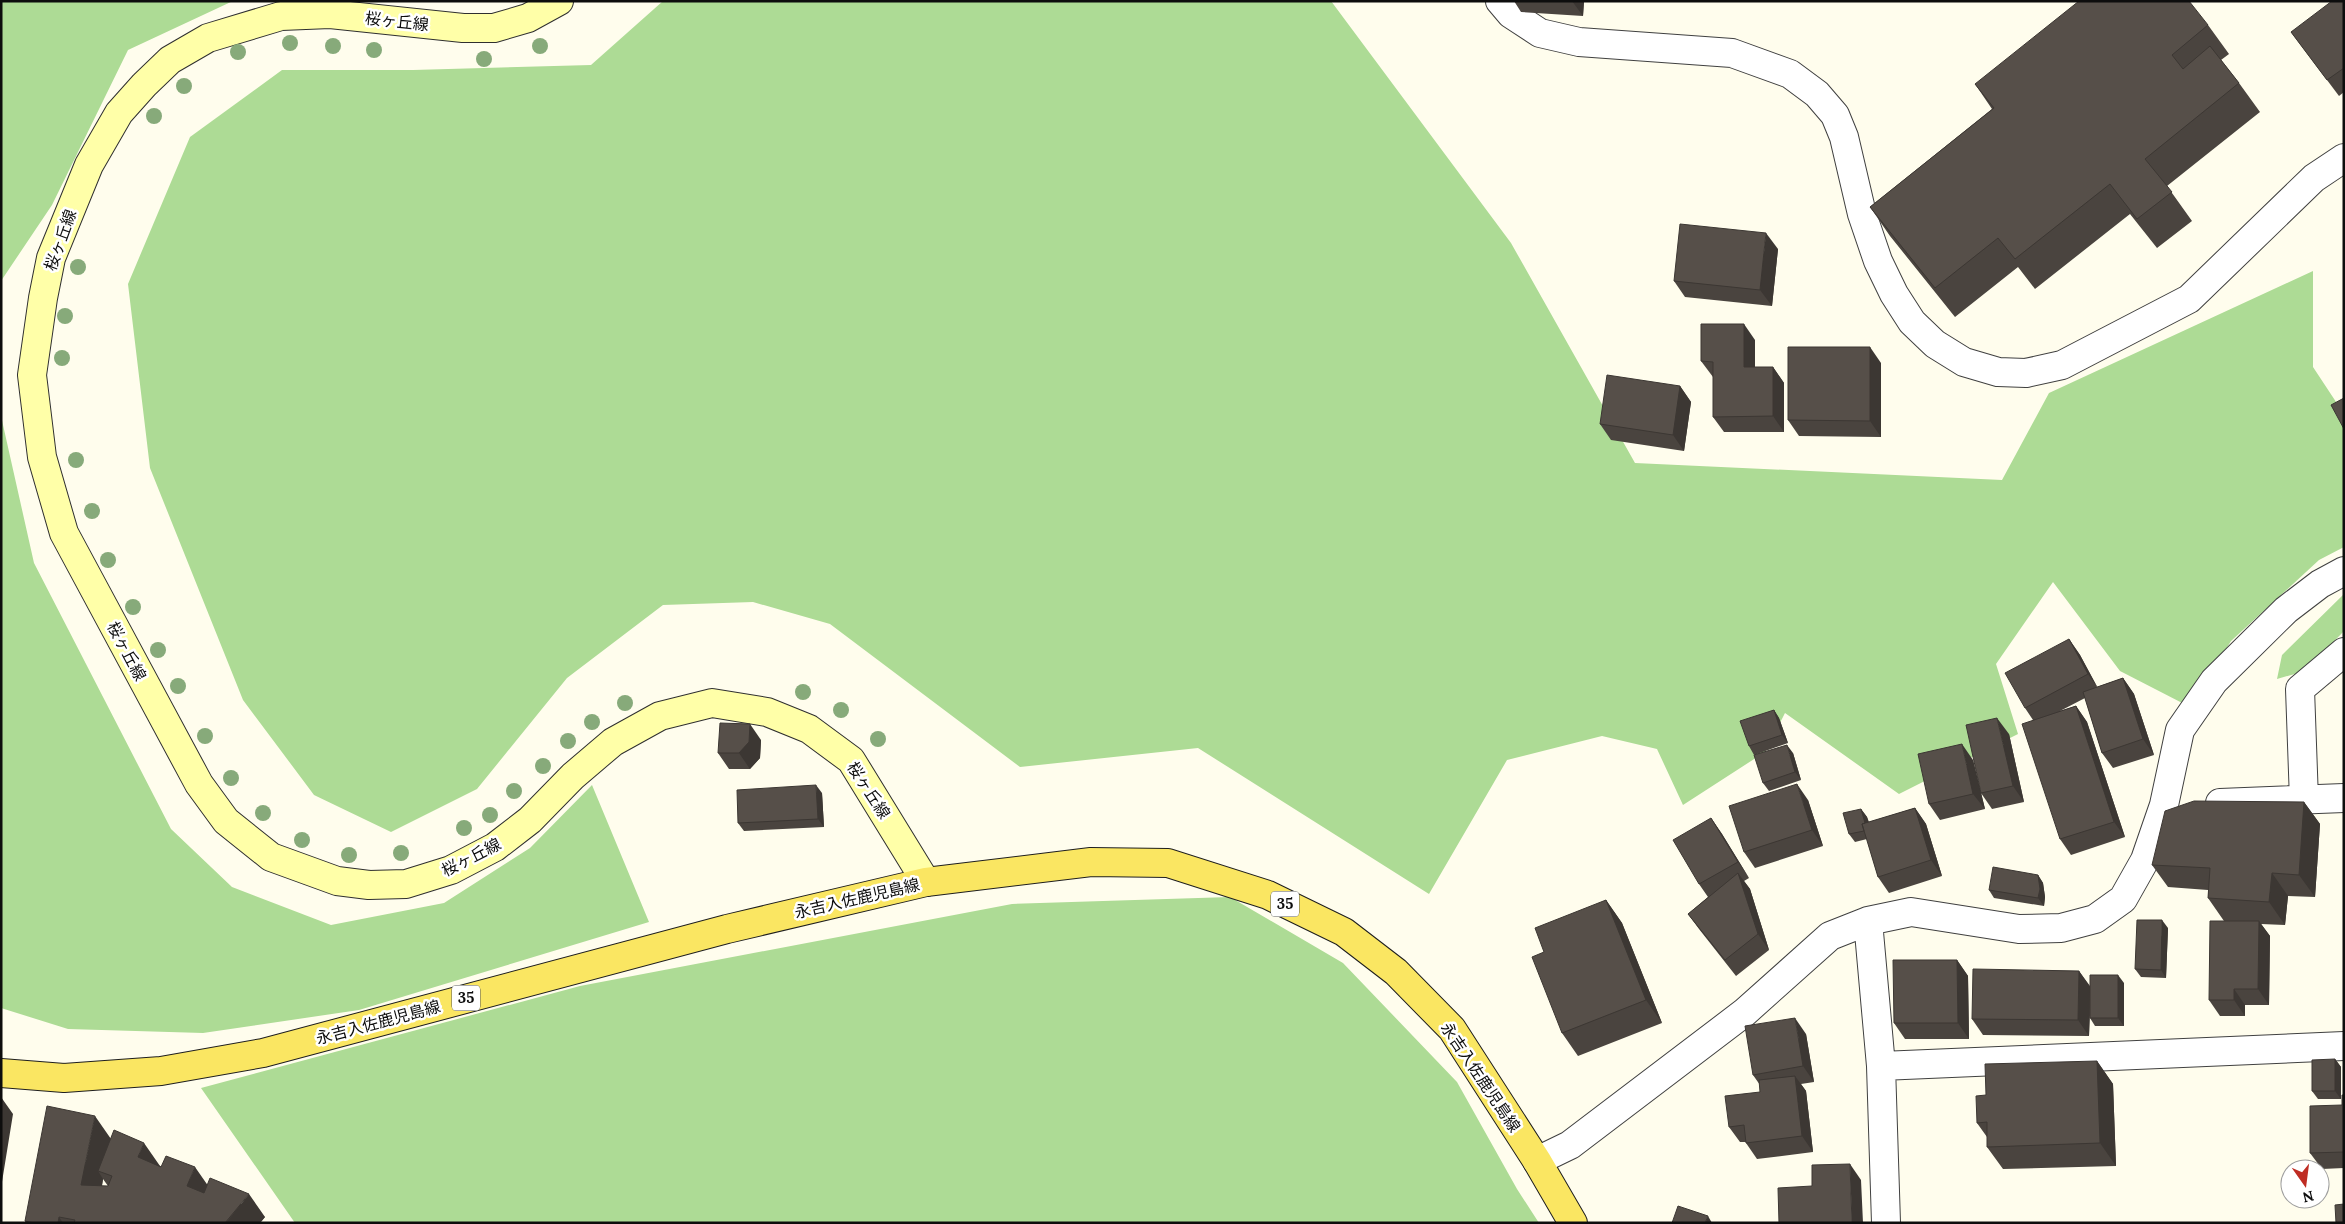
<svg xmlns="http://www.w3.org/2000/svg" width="2345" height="1224" font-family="Lora,'Noto Sans JP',serif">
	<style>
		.forest { fill: #addb95 }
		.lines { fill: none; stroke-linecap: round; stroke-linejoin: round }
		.street-casing { stroke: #404040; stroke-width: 30 }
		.secondary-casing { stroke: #2f2f2f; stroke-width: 30 }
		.primary-casing { stroke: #1e1e1e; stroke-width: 30 }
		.street { stroke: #fff; stroke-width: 28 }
		.secondary { stroke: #ffffa8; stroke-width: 28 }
		.primary { stroke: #fae662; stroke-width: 28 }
		.tree { fill: #87aa7a }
		.wall { fill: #4a443f; fill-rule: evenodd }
		.shaded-wall { fill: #3c3733 }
		.building { fill: #564f49; stroke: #3c3733 }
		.labels { text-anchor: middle; stroke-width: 5; stroke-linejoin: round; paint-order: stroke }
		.shield { fill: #fff; stroke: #565656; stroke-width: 1 }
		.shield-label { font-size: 15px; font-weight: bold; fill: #0d0d0d }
		.street-label { font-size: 16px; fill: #0d0d0d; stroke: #fff }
	</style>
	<rect width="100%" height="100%" fill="#fffded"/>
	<path class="forest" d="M1,1h232l-105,49 -76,155 -51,76z
		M663,1h668l180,242 124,220 367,17 47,-87 264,-122v96l31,47v133l-25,13 -88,81 -41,66 -70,-36 -67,-89 -57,82 22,70 -119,60 -114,-81 -20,39 -82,53 -26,-56 -55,-13 -95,24 -78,134 -231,-146 -178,19 -190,-143 -77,-22 -90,3 -96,73 -90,111 -86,43 -77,-37 -71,-95 -93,-232 -22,-184 62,-147 92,-67h131l178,-5z
		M1,416l33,147 137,266 61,58 99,38 113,-22 86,-55 62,-63 57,137 -290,88 -156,23 -135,-4 -67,-21z
		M2344,594v37l-39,40 -28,8 5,-24z
		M1230,897l113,66 114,119 60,107 22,34h-1244l-94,-135 379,-102 432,-82z"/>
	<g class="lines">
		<defs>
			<path id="street" d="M1500,1l11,13 29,19 39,9 153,11 58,21 27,20 18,21 9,22 18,77 16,47 16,33 18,28 23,22 29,18 34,10 28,1 36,-8 127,-66 125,-121 30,-20
				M2304,800l-4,-111 44,-37
				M2220,803l124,-5
				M1868,921l13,145 5,157
				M1881,1066l463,-20
				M1537,1161l33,-16 175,-133 85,-76 38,-15 43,-9 108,17 42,-1 34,-9 28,-20 22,-39 19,-55 16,-75 34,-49 72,-71 34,-26 24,-13"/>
			<path id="secondary" d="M559,1l-31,17 -34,10h-31l-133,-14 -49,2 -73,22 -38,22 -26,25 -25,28 -30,52 -38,93 -8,40 -11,77 10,82 22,76 135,251 27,37 45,36 66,24 32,4 37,-1 45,-14 44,-23 35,-27 43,-44 40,-34 47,-26 52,-13 55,9 42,17 42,31 75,122"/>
			<path id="primary" d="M1,1073l63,5 97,-7 102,-18 464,-124 199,-47 165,-20 77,1 100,32 76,37 52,40 56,57 85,132 36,62"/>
		</defs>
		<use href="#street" class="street-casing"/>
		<use href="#secondary" class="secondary-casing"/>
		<use href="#primary" class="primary-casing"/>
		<use href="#street" class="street"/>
		<use href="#secondary" class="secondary"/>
		<use href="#primary" class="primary"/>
	</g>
	<g class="tree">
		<circle cx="290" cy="43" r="8"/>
		<circle cx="333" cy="46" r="8"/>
		<circle cx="540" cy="46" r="8"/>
		<circle cx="374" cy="50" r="8"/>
		<circle cx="238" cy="52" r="8"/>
		<circle cx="484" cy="59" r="8"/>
		<circle cx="184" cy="86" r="8"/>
		<circle cx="154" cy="116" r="8"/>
		<circle cx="78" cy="267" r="8"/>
		<circle cx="65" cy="316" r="8"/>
		<circle cx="62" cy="358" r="8"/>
		<circle cx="76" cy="460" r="8"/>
		<circle cx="92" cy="511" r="8"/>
		<circle cx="108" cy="560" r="8"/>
		<circle cx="133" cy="607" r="8"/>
		<circle cx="158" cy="650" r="8"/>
		<circle cx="178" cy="686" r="8"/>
		<circle cx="803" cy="692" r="8"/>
		<circle cx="625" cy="703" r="8"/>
		<circle cx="841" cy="710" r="8"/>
		<circle cx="592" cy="722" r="8"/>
		<circle cx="205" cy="736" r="8"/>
		<circle cx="878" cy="739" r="8"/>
		<circle cx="568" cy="741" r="8"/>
		<circle cx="543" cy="766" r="8"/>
		<circle cx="231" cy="778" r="8"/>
		<circle cx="514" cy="791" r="8"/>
		<circle cx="263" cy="813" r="8"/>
		<circle cx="490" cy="815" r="8"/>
		<circle cx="464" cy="828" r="8"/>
		<circle cx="302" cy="840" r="8"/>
		<circle cx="401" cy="853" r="8"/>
		<circle cx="349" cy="855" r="8"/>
	</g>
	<path class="wall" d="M1514,1h70l-1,15 -62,-4z
		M2344,1v91l-5,4 -48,-64z
		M2208,25l21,29 -8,6 18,23 21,29 -93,74 25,35 -35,27 -27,-34 -95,75 -17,-22 -63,50 -65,-81 -20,-29 122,-98 -17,-25z
		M1778,249l-6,57 -87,-9 -11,-16z
		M1755,340v27h18l11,16v49h-60l-11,-15v-40l-12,-16z
		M1881,363v74l-82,-1 -11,-16z
		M1680,386l11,16 -7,49 -73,-11 -11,-16z
		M2069,639l11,16 17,32 26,-9 11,16 20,61 -41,13 -11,-15 -17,-55 -25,13 16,-5 11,16 38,115 -54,18 -11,-16 -27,-119 -8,-12z
		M1774,710l5,8 9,25 -34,12 -5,-9z
		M2009,734l15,68 -32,7 -11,-16z
		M761,740l-1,18 -10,11h-21l-11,-16z
		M1793,753l8,27 -32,11 -6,-8z
		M1973,760l12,49 -45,11 -11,-16z
		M822,793l2,34 -80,4 -6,-8z
		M1808,800l15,46 -68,22 -11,-16z
		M2304,802l16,22 -5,73 -27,-1 -3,29 -24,-1 9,12 -1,69h-24v11h-25l-11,-16 15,-79 -16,-23v-8l-40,-3 -16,-22z
		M1915,808l11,16 16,52 -53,17 -11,-16 -11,-38 -12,3 -6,-8 12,-25 6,8 2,5z
		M1711,818l11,16 27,44 -5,3 6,8 19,61 -33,26 -37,-47 -11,-15 20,-17 -9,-13z
		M2038,875l5,8 2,14 -1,9 -50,-8 -5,-8z
		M1606,900l16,23 40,100 -84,33 -16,-23 -18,-81z
		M2168,928l-2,50 -25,-1 -6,-8z
		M1957,960l11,16 1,63h-64l-11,-16z
		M2079,971l11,15 34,-3v43h-29l-5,-8v-3l-1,21 -106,-1 -11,-16z
		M1806,1034l8,48 -13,2 5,7 7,61 -56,7 -11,-16v-1h-6l-11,-15 31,-35v-7l-7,-10z
		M2335,1059l6,8v32h-23l-6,-8z
		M2097,1061l16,23 3,82 -113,3 -16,-22v-10l-10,-14 9,-28z
		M2344,1095v73l-22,1 -12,-16 32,-48z
		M111,1139l49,27 47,19 58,32 -5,6h-234l-1,-2zM103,1179l5,7h-6z"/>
	<path class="shaded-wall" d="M1572,1h12l-1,15z
		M1766,233l12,16 -6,57 -12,-16z
		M1744,324l11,16v43l-11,-16z
		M1870,347l11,16v74l-11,-16z
		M1773,367l11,16v49l-11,-16z
		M1680,386l11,16 -7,49 -11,-16z
		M2069,639l11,16 19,35 -11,-16z
		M2123,678l11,16 20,61 -11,-16z
		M2076,706l11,16 38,115 -11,-15z
		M1774,710l5,8 9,25 -6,-8z
		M1997,718l12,16 15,68 -11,-16z
		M750,724l11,16 -1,18 -10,11 -11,-16z
		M1962,744l11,16 12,49 -12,-15z
		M1787,745l6,8 8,27 -6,-8z
		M1797,784l11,16 15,46 -11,-16z
		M816,785l6,8 2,34 -6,-8z
		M2304,802l16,22 -5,73 -16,-22z
		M1915,808l11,16 16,52 -11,-16z
		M1861,809l6,8 6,21 -6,-8z
		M1711,818l11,16 27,44 -11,-16z
		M1738,873l12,16 19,61 -11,-16z
		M2272,873l16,23 -3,29 -16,-23z
		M2038,875l5,8 2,14 -1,9 -6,-8z
		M1606,900l16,23 40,100 -16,-23z
		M2162,920l6,8 -2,50 -5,-8z
		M2259,921l11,15 -1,69 -11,-16z
		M1957,960l11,16 1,63 -11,-16z
		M2079,971l11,16 -1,49 -11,-16z
		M2118,975l6,8v43l-6,-8z
		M2234,989l11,16v11l-11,-16z
		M1795,1018l11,16 8,48 -11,-16z
		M2335,1059l6,8v32l-6,-8z
		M2097,1061l16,23 3,82 -16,-23z
		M1795,1076l11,15 7,61 -11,-16z
		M1,1097l12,17 -12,74z
		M95,1116l16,23 -13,32 5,8 -5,29 -17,-23z
		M144,1143l16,23 -6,14 -16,-23z
		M1850,1164l11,16 2,43h-11z
		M195,1167l16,23 -8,19 -16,-23z
		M249,1194l16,23 -5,6h-34z
		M1708,1216l4,7h-7z
		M59,1217l4,6h-5z"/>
	<path class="building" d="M2079,1h110l19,24 -36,30 11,14 27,-23 29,37 -94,76 27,33 -35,27 -27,-35 -95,75 -17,-21 -63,50 -65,-81 124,-99 -19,-24z
		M2332,1h12v67l-17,12 -36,-48z
		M1680,224l86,9 -6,57 -86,-9z
		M1701,324h43v43h29v49l-60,1v-55l-12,-1z
		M1788,347h82v74l-82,-1z
		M1607,375l73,11 -7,49 -73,-11z
		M2344,398v31l-13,-24z
		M2069,639l19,35 -63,34 -20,-35z
		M2123,678l20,61 -41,14 -19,-61z
		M2076,706l38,116 -54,17 -38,-115z
		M1774,710l8,25 -33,11 -9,-25z
		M1997,718l16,68 -32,7 -15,-68z
		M720,723l30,1 -1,18 -10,11h-21z
		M1962,744l11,50 -44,10 -11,-50z
		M1787,745l8,27 -32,11 -9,-28z
		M1797,784l15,46 -68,22 -15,-46z
		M816,785l2,34 -80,4 -1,-33z
		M2194,801l110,1 -5,73 -27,-2 -3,29 -61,-4 2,-30 -58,-3 13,-54z
		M1915,808l16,52 -53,17 -16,-53z
		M1861,809l4,14 -3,1 2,7 -15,3 -6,-21z
		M1711,818l27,44 -39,22 -26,-44z
		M1993,867l45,8 2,14 -2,9 -49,-8z
		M1738,873l20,61 -33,26 -37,-46z
		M1606,900l40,100 -84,33 -30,-76 12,-5 -9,-24z
		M2137,920h25l-1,50 -26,-1z
		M2210,921h49l-1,68h-24v11h-25z
		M1893,960h64l1,63h-64z
		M1973,969l106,2 -1,49 -106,-1z
		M2090,975h28v43h-28z
		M1795,1018l8,48 -50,9 -8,-49z
		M2335,1059v32h-23v-31z
		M2097,1061l3,82 -113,4v-25l-10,1 -1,-27 10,-1 -1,-31z
		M1795,1076l7,60 -56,7 -2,-18 -15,2 -4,-31 35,-4 -1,-12z
		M2342,1095h2v57l-34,1v-47l32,-1z
		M47,1106l48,10 -14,69 27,1 4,-10 -14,-5 16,-41 30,13 -6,14 23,10 5,-11 29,11 -8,19 17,7 6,-15 39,16 -24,29h-151l1,-3 -16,-3 -1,6h-24l-9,-2z
		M1850,1164l2,59h-73l-1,-35 34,-2v-21z
		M2344,1204v19h-8l-1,-18z
		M1678,1206l30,10 -3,7h-33z"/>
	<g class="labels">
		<g class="shield">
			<rect x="1271" y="891.5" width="28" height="25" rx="4"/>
			<rect x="452" y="985.5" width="28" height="25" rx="4"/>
		</g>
		<g class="shield-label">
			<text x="1285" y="909">35</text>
			<text x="466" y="1003">35</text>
		</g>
		<g class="street-label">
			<text transform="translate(397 21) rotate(6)" y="6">桜ヶ丘線</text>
			<text transform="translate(60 240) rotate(-70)" y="6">桜ヶ丘線</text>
			<text transform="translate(127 651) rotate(62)" y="6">桜ヶ丘線</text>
			<text transform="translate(869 790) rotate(57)" y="6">桜ヶ丘線</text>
			<text transform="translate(471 857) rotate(-27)" y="6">桜ヶ丘線</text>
			<text transform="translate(857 898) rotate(-13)" y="6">永吉入佐鹿児島線</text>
			<text transform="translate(378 1022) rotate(-15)" y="6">永吉入佐鹿児島線</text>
			<text transform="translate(1481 1077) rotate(56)" y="6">永吉入佐鹿児島線</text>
		</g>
	</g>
	<rect width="2345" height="1224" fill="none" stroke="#0d0d0d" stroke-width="5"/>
	<g transform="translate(2305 1184) rotate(166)"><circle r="24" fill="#ffffff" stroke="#9e9e9e"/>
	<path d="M0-4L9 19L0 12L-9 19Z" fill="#bf2c23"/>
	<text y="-8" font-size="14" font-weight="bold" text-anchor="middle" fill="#0d0d0d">N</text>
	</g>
</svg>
